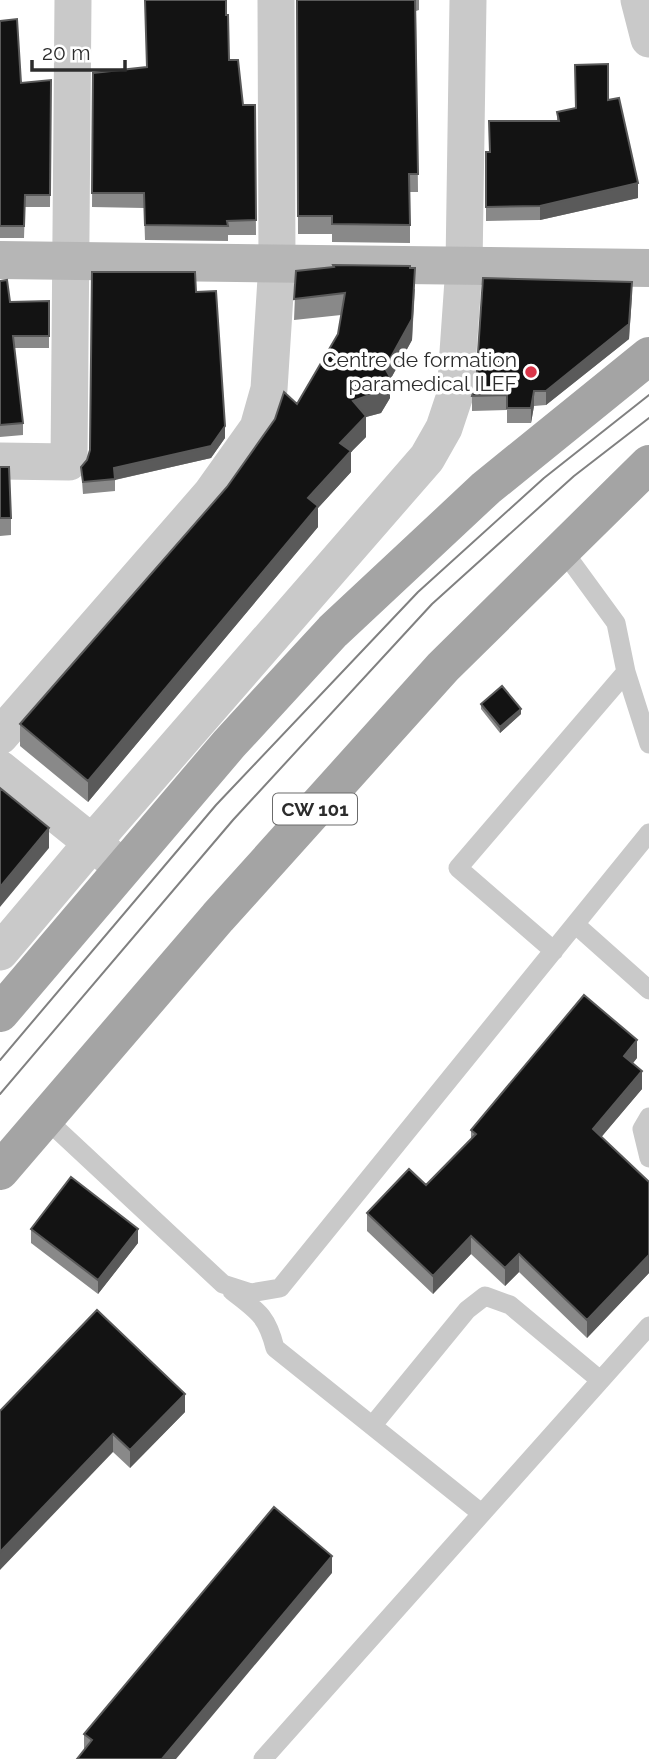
<svg xmlns="http://www.w3.org/2000/svg" width="649" height="1759" font-family="Raleway,sans-serif">
	<style>
		.lines { fill: none; stroke-linecap: round; stroke-linejoin: round }
		.lane { stroke: #c9c9c9; stroke-width: 19 }
		.street { stroke: #c9c9c9; stroke-width: 37 }
		.secondary { stroke: #b6b6b6; stroke-width: 38 }
		.primary { stroke: #a4a4a4; stroke-width: 38 }
		.tram { stroke: #818181; stroke-width: 2 }
		.wall { fill: #898989 }
		.shaded-wall { fill: #5a5a5a }
		.building { fill: #131313; stroke: #5a5a5a; stroke-width: 2 }
		.poi-dot { fill: #da3649; stroke: #fff; stroke-width: 2.5 }
		.labels { text-anchor: middle; stroke-width: 7; stroke-linejoin: round; paint-order: stroke }
		.shield { fill: #fff; stroke: #6b6b6b; stroke-width: 2 }
		.shield-label { font-size: 19px; font-weight: bold; fill: #2c2c2c }
		.poi-label { font-size: 21px; fill: #2c2c2c; stroke: #fff; text-anchor: end }
	</style>
	<rect width="100%" height="100%" fill="#fff"/>
	<g class="lines">
		<path class="lane" d="M562,549l54,74 10,49
			M575,924l74,66
			M554,951l-96,-83 168,-196 23,72
			M649,1117l-7,12 7,29
			M46,1119l177,165 28,9 29,-5 369,-455
			M232,1291c26,20 35,25 43,57l206,165
			M372,1426l95,-116 18,-14 25,9 90,75
			M263,1759l386,-433"/>
		<path class="street" d="M639,0l10,39
			M0,461l69,1 4,-462
			M0,736l211,-242 47,-66 11,-39 8,-126 -1,-263
			M0,769l111,89
			M0,952l92,-109 335,-385 17,-30 11,-33 9,-129 4,-266"/>
		<path class="secondary" d="M0,260l649,8"/>
		<path class="primary" d="M0,1013l229,-269 104,-113 153,-143 163,-132
			M0,1171l218,-254 225,-250 206,-203"/>
		<path class="tram" d="M0,1060l216,-255 202,-213 126,-114 105,-83
			M0,1094l233,-274 199,-216 142,-128 75,-58"/>
	</g>
	<path class="wall" d="M297,0h122v10l-3,1 2,181h-8v51l-78,-1v-8h-34z
		M0,21l21,62 30,-3 -1,127h-25l-1,31h-24z
		M229,60l14,45h12l1,130h-28v6l-83,-1 -1,-32 -52,-1 1,-134z
		M608,100l30,98 -98,22 -54,1v-69h3l68,-31v-9z
		M296,271l119,18 -3,51 -22,40v18l-9,15 -15,4v20l-15,15v20l-33,36v19l-230,275 -68,-56v-22l207,-237 70,-83 41,-70 3,-19 -47,5z
		M0,281l10,21 39,-1v47h-35l9,75v12l-23,2z
		M196,292l29,146 -14,20 -96,22v11l-32,3 -2,-27 6,-7z
		M632,297l-3,42 -83,66 -12,1 -3,17h-24v-13l-35,1v-15z
		M0,467l11,51v17l-11,1z
		M481,704l40,10 -21,19 -19,-24z
		M637,1058l-4,5 9,26 -41,48 48,45v91l-62,65 -68,-66 -14,14 -34,-32 -38,40 -66,-63v-18l59,-28 45,-46v-9z
		M31,1229l107,14 -40,51 -67,-51z
		M0,1411l185,1 -55,56 -17,-16z
		M332,1573l-248,177v-16z"/>
	<path class="shaded-wall" d="M638,183v15l-98,22v-14z
		M415,268l-3,72 -22,40v18l-9,15 -15,4v20l-15,15v20l-33,36v19l-230,275v-21l220,-283 32,-55 13,-42 32,-33z
		M632,282l-3,57 -83,66v-14z
		M534,391v15l-3,17v-15z
		M225,426v12l-14,20 -97,22v-12z
		M521,709v5l-21,19v-6z
		M49,828v20l-49,59v-20z
		M637,1040v18l-13,16v-18z
		M642,1071v18l-49,58v-18z
		M138,1229v14l-40,51v-14z
		M471,1236v18l-38,40v-18z
		M519,1254v18l-14,14v-18z
		M649,1255v18l-62,65v-18z
		M185,1394v18l-55,56v-18z
		M113,1434v18l-113,118v-18z
		M332,1556v17l-156,186h-14z"/>
	<path class="building" d="M145,0h81v15h2l1,45h9l5,45h12l1,115 -29,1 1,5 -83,-1 -1,-32h-52l1,-120 54,-6z
		M297,0h118l3,174h-9l1,51 -78,-1v-8h-34z
		M17,19l4,64 30,-3 -1,115h-25l-1,31h-24v-205z
		M608,64v36l11,-2 19,85 -98,23 -54,1v-55h4l-1,-31h70l-2,-9 19,-4 -1,-43z
		M333,265l77,1v2h5l-3,51 -27,49 5,9 -9,14 -28,10 13,15 -26,27 11,8 -43,47 10,8 -230,275 -68,-57 207,-237 48,-68 9,-27 13,12 41,-70 7,-41 -51,6 2,-28 38,-4z
		M92,272h103l1,20 20,-1 9,135 -14,20 -97,22 1,11 -32,3 -2,-15 6,-7 3,-10z
		M483,278l149,4 -3,42 -83,67h-12l-3,17h-24v-13l-35,1 4,-14z
		M7,280l3,22 39,-1v35h-36l10,87 -23,2v-144z
		M0,467h9l2,51h-11z
		M502,686l19,23 -21,18 -19,-23z
		M0,788l49,40 -49,59z
		M584,995l53,45 -13,16 18,15 -49,58 56,53v73l-62,65 -68,-66 -14,14 -34,-32 -38,40 -66,-63 42,-44 17,16 50,-51 -5,-4z
		M71,1177l67,52 -40,51 -67,-51z
		M97,1310l88,84 -55,56 -17,-16 -113,118v-141z
		M274,1507l58,49 -170,203h-85l15,-19 -8,-6z"/>
	<circle class="poi-dot" cx="531" cy="372" r="7"/>
	<g class="labels">
		<rect class="shield" x="273" y="793.5" width="84" height="31" rx="5"/>
		<g class="shield-label">
			<text x="315" y="816">CW 101</text>
		</g>
		<g class="poi-label">
			<text x="517" y="367">Centre de formation<tspan x="517" dy="24">paramedical ILEF</tspan></text>
		</g>
	</g>
	<path d="M32 60v10h93v-10" fill="none" stroke="#2c2c2c" stroke-width="3.5"/>
	<text x="42" y="60" font-size="21" fill="#2c2c2c" stroke="#ffffff" stroke-width="5" paint-order="stroke">20 m</text>
</svg>
